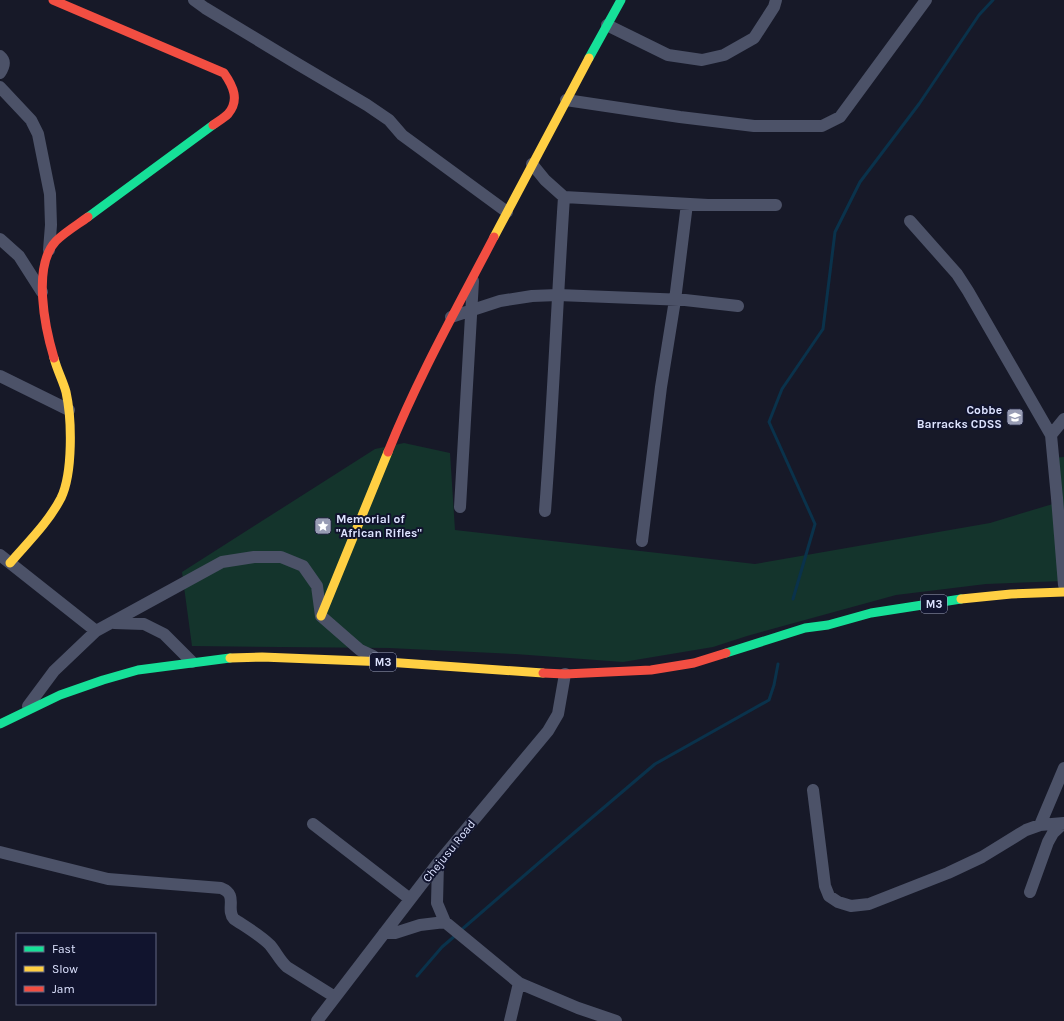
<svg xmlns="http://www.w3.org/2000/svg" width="1064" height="1021" font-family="Karla,sans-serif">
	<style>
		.green { fill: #14342c }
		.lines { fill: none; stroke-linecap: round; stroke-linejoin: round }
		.stream { stroke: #0a324b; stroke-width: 3 }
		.street { stroke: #4c5268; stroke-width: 12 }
		.fast { stroke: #16e098; stroke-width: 9 }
		.slow { stroke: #ffcf43; stroke-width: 9 }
		.jam { stroke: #f24e42; stroke-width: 9 }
		.labels { text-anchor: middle; stroke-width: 4; stroke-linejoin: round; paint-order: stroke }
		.shield { fill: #11142e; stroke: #a0a5c0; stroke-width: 1 }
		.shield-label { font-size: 11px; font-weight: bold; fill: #dde3ff }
		.poi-label { font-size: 12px; font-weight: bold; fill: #dde3ff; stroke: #11142e; text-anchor: end }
		.street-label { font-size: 12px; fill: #dde3ff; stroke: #11142e }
	</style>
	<rect width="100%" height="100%" fill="#171928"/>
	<path class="green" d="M404,443l46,10 5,77 300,34 235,-41 66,-20 -4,-45 12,-1v124l-78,3 -90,11 -149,41 -34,11 -90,15 -108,-8 -126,-6 -197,-2 -10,-74 193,-123z"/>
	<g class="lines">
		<path class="stream" d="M793,599l22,-75 -46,-102 13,-33 41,-60 12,-97 25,-50 59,-78 60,-89 14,-15
			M460,931l88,-76 107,-91 114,-64 5,-15 4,-21
			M417,976l25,-29 14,-12"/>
		<path class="street" d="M194,0l11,8 91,55 71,42 22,15 13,15 105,77
			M607,25l61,30 34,5 22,-5 30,-17 20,-31 2,-7
			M0,56c6,5 4,11 0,17
			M0,87l31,33 7,14 12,60 1,31 -2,25
			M566,100l114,17 74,9h68l18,-9 86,-117
			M532,164l13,16 19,17 144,8h68
			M910,221l47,53 11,17 83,144 6,63 7,87
			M0,239l19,17 23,36
			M451,317l49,-16 32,-5 26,-1 127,5 53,6
			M0,376l69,34
			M1051,435l13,-16
			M460,507l13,-226
			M545,511c8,-105 12,-209 19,-314
			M642,541l19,-154 14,-87 12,-96
			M0,555l96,76
			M114,623l30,1 20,10 28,28
			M28,706l26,-35 42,-40 126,-69 32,-5h27l22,9 14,20 4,30 39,34 13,6
			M813,790l12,96 4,10 9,6 13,4 18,-2 79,-31 34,-16 44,-27 14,-5 24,-2
			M313,824l97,75
			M1040,825l24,-57
			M0,852l108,27 113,9c18,7 4,21 13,31 12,8 26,16 36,26 6,7 10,16 17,22l48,30
			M438,863l-1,40 8,19 74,61 -9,38
			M1030,892l18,-50 5,-9 11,-10
			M384,933h11l25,-8 25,-3
			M519,983l59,25 38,13
			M317,1021l121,-158 110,-132 10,-17 7,-40"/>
		<path class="fast" d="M589,58l32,-58
			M88,217l125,-92
			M726,653l79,-25 23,-3 43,-12 90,-14
			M0,724l60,-29 43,-15 35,-10 92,-12"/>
		<path class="slow" d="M494,237l95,-179
			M10,563c18,-21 38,-40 51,-65 12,-25 11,-79 5,-106 -3,-11 -9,-22 -12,-34
			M961,599l50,-5 53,-2
			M321,616l67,-164
			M230,658l32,-1 125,5 156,11"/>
		<path class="jam" d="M53,0l171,73c9,13 16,27 4,41 -4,4 -11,8 -15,11
			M54,358c-9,-30 -22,-92 2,-117 9,-9 21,-16 32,-24
			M388,452c30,-75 69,-144 106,-215
			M543,673l22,1 86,-4 43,-7 32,-10"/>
	</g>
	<defs>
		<symbol id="school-square" viewBox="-11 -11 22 22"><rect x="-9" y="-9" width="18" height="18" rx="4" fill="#989cb4" stroke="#11142e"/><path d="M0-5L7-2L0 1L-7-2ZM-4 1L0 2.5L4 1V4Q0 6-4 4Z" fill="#fff"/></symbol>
		<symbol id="sight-square" viewBox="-11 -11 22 22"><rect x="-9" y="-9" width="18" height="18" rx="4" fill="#989cb4" stroke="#11142e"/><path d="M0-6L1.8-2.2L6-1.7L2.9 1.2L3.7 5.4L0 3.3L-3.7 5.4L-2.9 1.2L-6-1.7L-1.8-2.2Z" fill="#fff"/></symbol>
	</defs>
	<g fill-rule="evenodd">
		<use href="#school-square" x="1005" y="407" width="20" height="20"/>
		<use href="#sight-square" x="313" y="516" width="20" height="20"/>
	</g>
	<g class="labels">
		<g class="shield">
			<rect x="921" y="595" width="26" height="18" rx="3"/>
			<rect x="370" y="653" width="26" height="18" rx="3"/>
		</g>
		<g class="shield-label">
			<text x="934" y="608">M3</text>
			<text x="383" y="666">M3</text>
		</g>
		<g class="poi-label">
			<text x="1002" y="414">Cobbe<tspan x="1002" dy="14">Barracks CDSS</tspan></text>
			<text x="336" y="523" text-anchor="start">Memorial of<tspan x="336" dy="14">"African Rifles"</tspan></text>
		</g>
		<g class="street-label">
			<text transform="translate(449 851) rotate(-51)" y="4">Chejusu Road</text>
		</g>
	</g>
	<rect x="16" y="933" width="140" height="72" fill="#11142e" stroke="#636782"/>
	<rect x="24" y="946" width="20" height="6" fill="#16e098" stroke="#636782"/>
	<text x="52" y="953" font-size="12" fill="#dde3ff">Fast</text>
	<rect x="24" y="966" width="20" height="6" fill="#ffcf43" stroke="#636782"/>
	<text x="52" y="973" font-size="12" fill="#dde3ff">Slow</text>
	<rect x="24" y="986" width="20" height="6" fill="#f24e42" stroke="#636782"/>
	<text x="52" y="993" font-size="12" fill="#dde3ff">Jam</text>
</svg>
